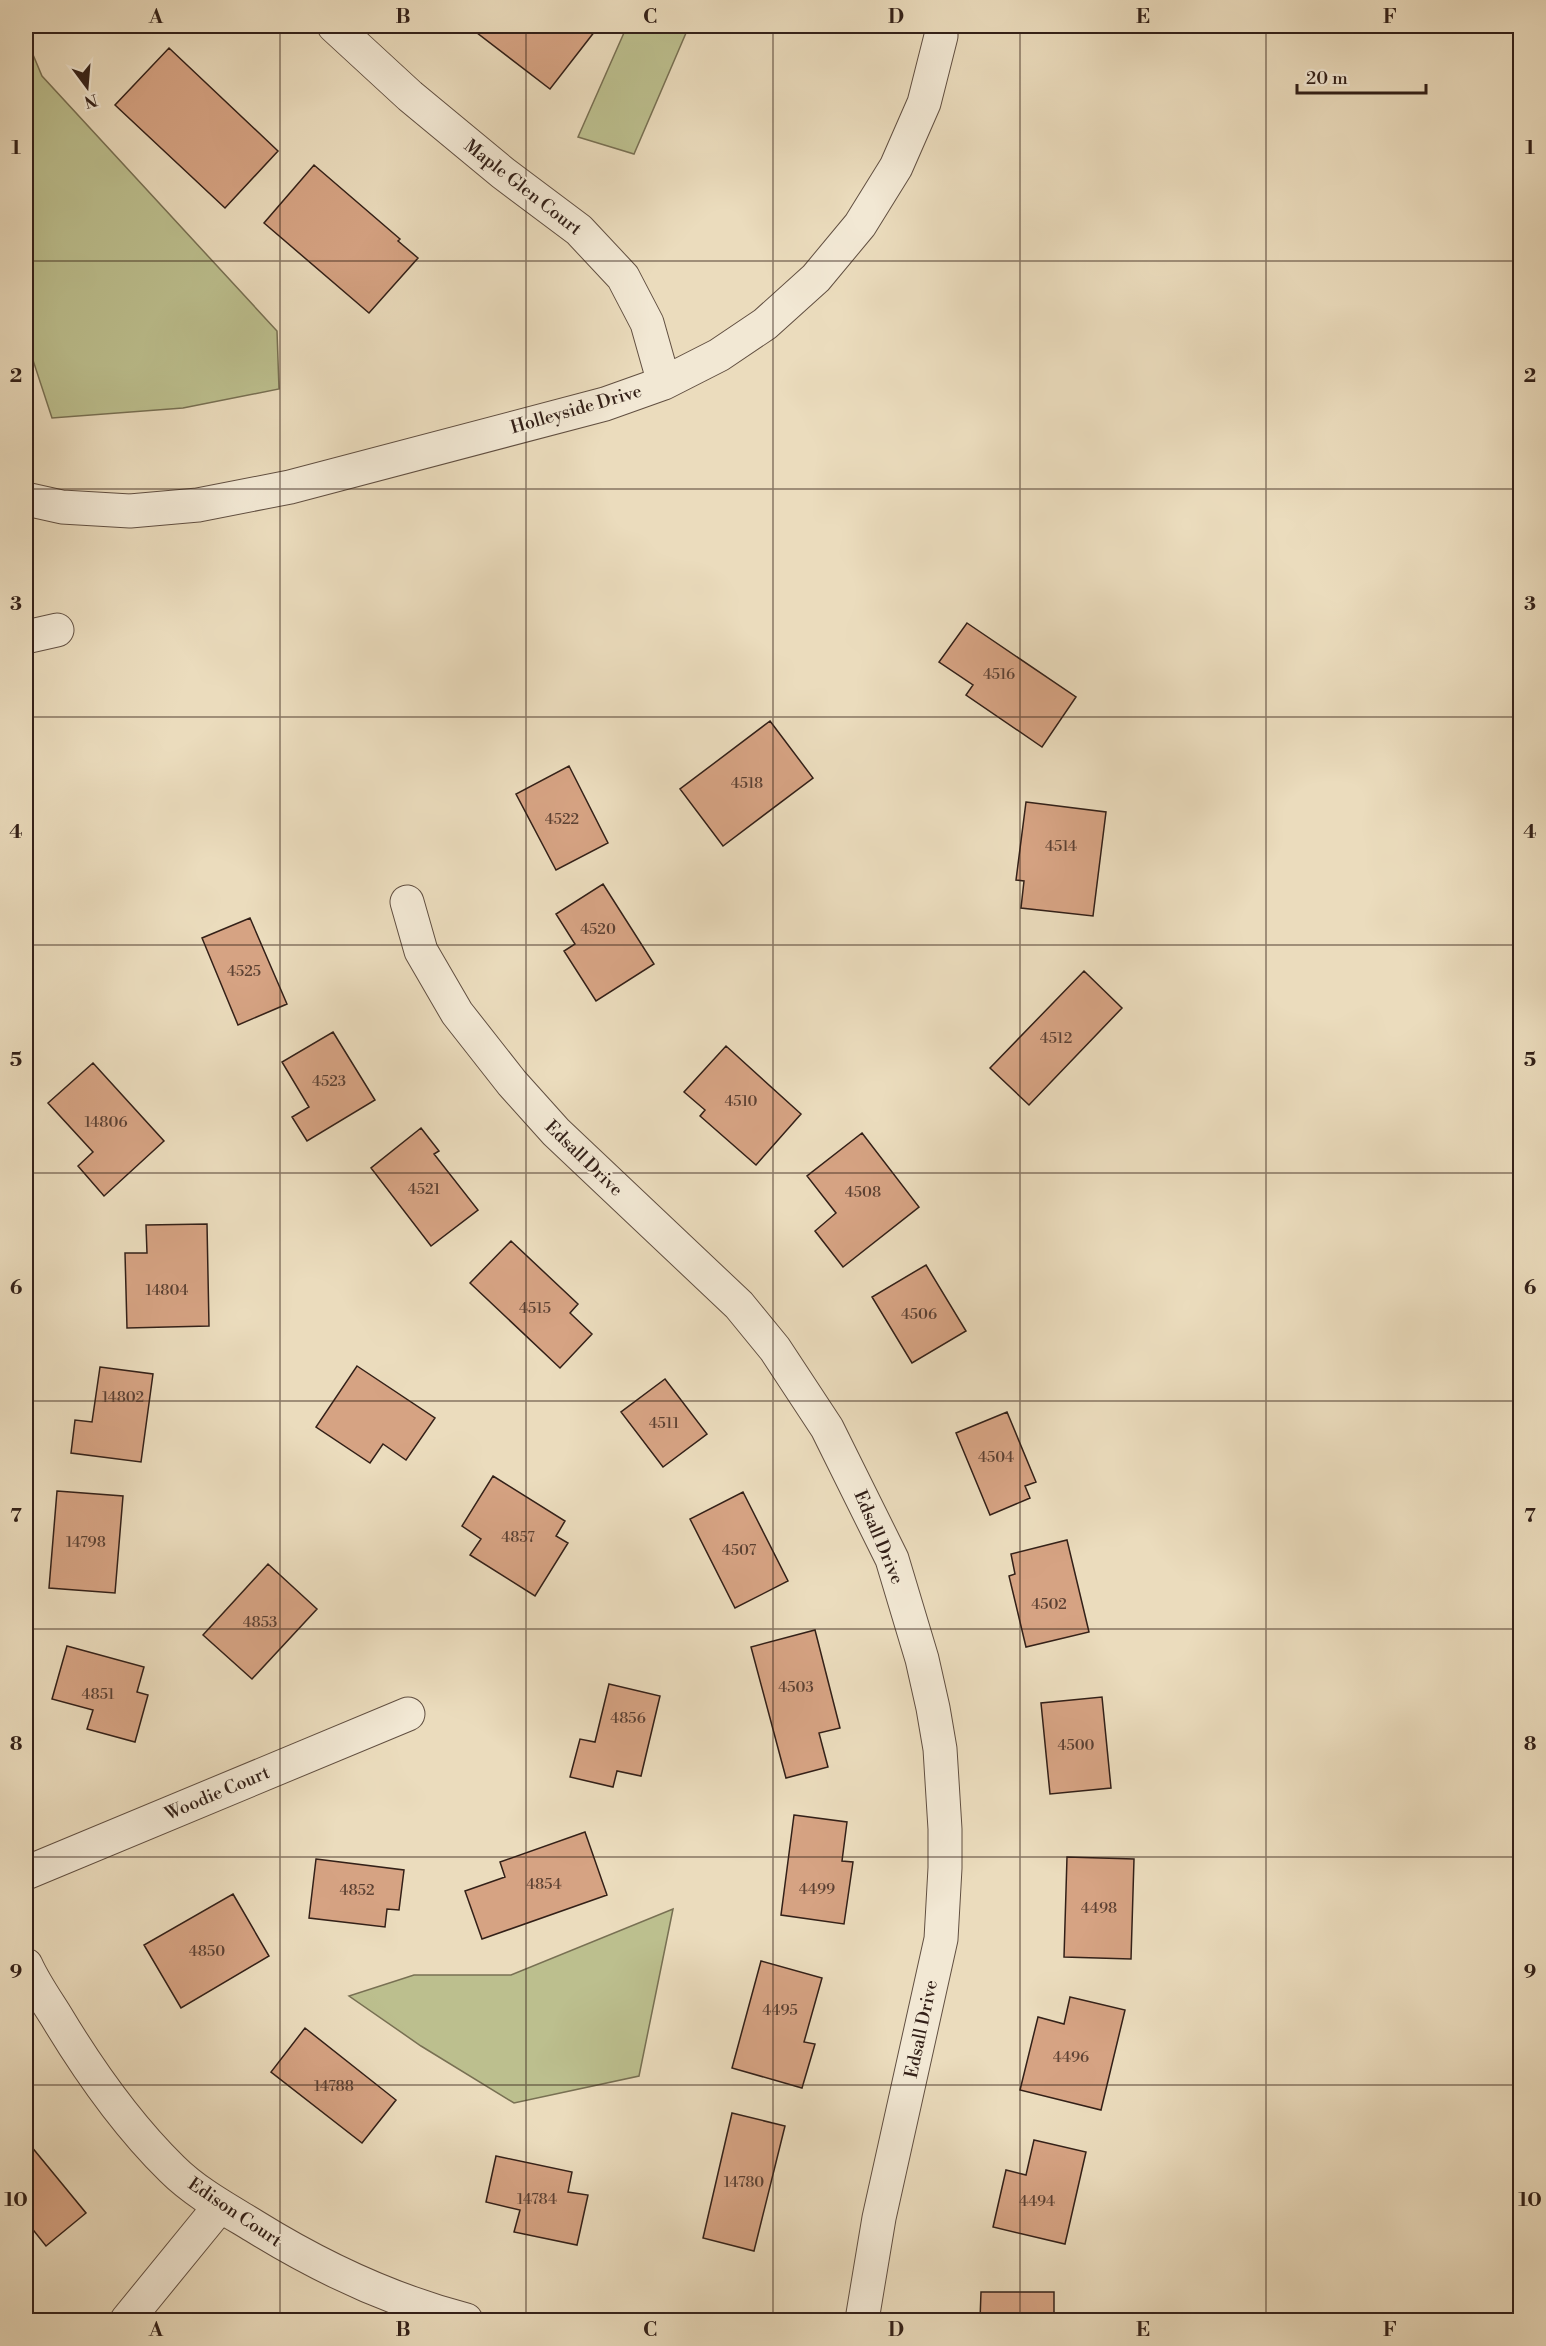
<svg xmlns="http://www.w3.org/2000/svg" width="1546" height="2346" font-family="'Libre Bodoni',serif">
	<style>
		.green { fill: #bcbf8e; stroke: #787053; stroke-width: 1.5 }
		.building { fill: #d6a383; stroke: #332018; stroke-width: 1.5 }
		.lines { fill: none; stroke-linecap: round; stroke-linejoin: round }
		.minor-casing { stroke: #614f41; stroke-width: 35 }
		.minor { stroke: #f2e8d4; stroke-width: 33 }
		.grid { fill: none; stroke: #332018; stroke-width: 1.5; stroke-opacity: 0.55 }
		.labels { text-anchor: middle; stroke-width: 4.5; stroke-linejoin: round; paint-order: stroke }
		.number-label { font-size: 15px; fill: #5c4133 }
		.street-label { font-size: 18px; fill: #332018; stroke: #f2e8d4 }
		.neatline { fill: none; stroke: #332018; stroke-width: 2 }
		.grid-label { font-size: 20px; text-anchor: middle; font-weight: bold; fill: #332018 }
	</style>
	<rect width="100%" height="100%" fill="#ebdcbd"/>
	<filter id="stains"><feTurbulence type="fractalNoise" baseFrequency=".00333" numOctaves="4"/><feColorMatrix values="0 0 0 0 .2 0 0 0 0 .09 0 0 0 0 .02 0 0 0 .5 -.17"/></filter>
	<radialGradient id="worn" r=".72"><stop offset=".6" stop-color="#630" stop-opacity="0"/><stop offset="1" stop-color="#630" stop-opacity=".3"/></radialGradient>
	<path class="green" d="M627,26h62l-55,128 -56,-17z
		M26,38l16,38 235,255 2,58 -96,19 -131,10 -26,-79z
		M673,1909l-34,167 -125,27 -93,-57 -72,-50 65,-21h97z"/>
	<path class="building" d="M468,26h121l6,5 -45,58z
		M169,48l109,103 -53,57 -110,-103z
		M314,165l86,74 -2,2 20,17 -49,55 -105,-90z
		M967,623l109,74 -34,50 -76,-52 7,-10 -34,-23z
		M770,721l43,57 -90,68 -43,-57z
		M569,766l39,77 -52,27 -40,-76z
		M1026,802l80,10 -13,104 -72,-8 3,-27 -8,-1z
		M603,884l51,80 -58,37 -32,-50 11,-7 -19,-30z
		M250,918l37,86 -49,21 -36,-87z
		M1084,971l38,37 -93,97 -39,-37z
		M333,1032l42,68 -68,41 -15,-24 17,-10 -27,-45z
		M726,1046l75,68 -45,51 -56,-49 5,-6 -21,-18z
		M93,1063l71,78 -60,55 -26,-30 15,-14 -45,-49z
		M421,1128l18,23 -5,3 44,56 -47,36 -60,-78z
		M862,1133l57,74 -76,60 -28,-36 21,-18 -29,-37z
		M207,1224l2,102 -82,2 -2,-75h22l-1,-28z
		M511,1241l67,63 -8,9 22,21 -32,34 -90,-85z
		M926,1265l40,66 -54,32 -40,-66z
		M357,1366l78,52 -29,42 -23,-16 -13,19 -54,-36z
		M100,1367l53,7 -12,88 -70,-9 4,-33 17,2z
		M665,1379l42,55 -44,33 -42,-55z
		M1007,1412l29,70 -11,4 5,12 -40,17 -34,-82z
		M493,1476l72,45 -9,15 12,7 -33,53 -65,-41 11,-16 -19,-13z
		M57,1491l66,5 -8,97 -66,-5z
		M743,1492l45,89 -53,27 -45,-89z
		M1067,1540l22,92 -63,15 -17,-71 6,-2 -4,-20z
		M268,1564l49,45 -65,70 -49,-44z
		M815,1630l25,98 -21,5 9,34 -42,11 -35,-131z
		M67,1646l77,21 -7,25 11,3 -13,47 -48,-13 6,-19 -41,-11z
		M609,1684l51,12 -19,80 -24,-5 -4,16 -43,-10 10,-38 15,3z
		M1102,1697l9,91 -61,6 -9,-91z
		M794,1815l53,7 -5,39 11,1 -9,62 -63,-9z
		M585,1832l22,63 -125,44 -17,-48 40,-14 -5,-15z
		M1067,1857l67,2 -3,100 -67,-2z
		M316,1859l88,11 -5,40 -12,-1 -2,18 -76,-9z
		M233,1894l36,62 -88,52 -37,-63z
		M761,1961l61,17 -18,64 11,2 -13,44 -70,-20z
		M1070,1997l55,13 -24,100 -81,-20 18,-73 26,7z
		M305,2028l91,72 -34,43 -91,-71z
		M732,2113l53,13 -31,125 -51,-13z
		M26,2140l60,73 -40,33 -20,-25z
		M1034,2140l52,12 -21,92 -72,-17 13,-57 20,5z
		M496,2156l76,16 -4,20 20,3 -11,50 -63,-13 6,-22 -34,-8z
		M981,2292h73v28h-74z"/>
	<g class="lines">
		<defs>
			<path id="minor" d="M334,26l76,70 93,77 76,57 44,47 24,46 17,60
				M26,499l36,8 68,4 68,-6 92,-18 315,-83 59,-21 55,-28 46,-31 51,-46 44,-53 36,-58 28,-64 17,-67v-10
				M26,637l31,-7
				M407,902l14,49 36,62 55,70 44,49 183,173 36,44 52,79 65,131 30,100 11,49 7,41 5,80v39l-4,71 -62,279 -17,102
				M26,1873l382,-159
				M26,1965c8,18 20,35 30,51 33,55 70,108 116,153 23,23 54,40 82,57 66,41 136,74 212,94
				M127,2320l93,-114"/>
		</defs>
		<use href="#minor" class="minor-casing"/>
		<use href="#minor" class="minor"/>
	</g>
	<path class="grid" d="M280,26v2294M526,26v2294M773,26v2294M1020,26v2294M1266,26v2294M26,261h1494M26,489h1494M26,717h1494M26,945h1494M26,1173h1494M26,1401h1494M26,1629h1494M26,1857h1494M26,2085h1494"/>
	<g class="labels">
		<g class="number-label">
			<text x="999" y="679">4516</text>
			<text x="747" y="788">4518</text>
			<text x="562" y="824">4522</text>
			<text x="1061" y="851">4514</text>
			<text x="598" y="934">4520</text>
			<text x="244" y="976">4525</text>
			<text x="1056" y="1043">4512</text>
			<text x="329" y="1086">4523</text>
			<text x="741" y="1106">4510</text>
			<text x="106" y="1127">14806</text>
			<text x="424" y="1194">4521</text>
			<text x="863" y="1197">4508</text>
			<text x="167" y="1295">14804</text>
			<text x="535" y="1313">4515</text>
			<text x="919" y="1319">4506</text>
			<text x="123" y="1402">14802</text>
			<text x="664" y="1428">4511</text>
			<text x="996" y="1462">4504</text>
			<text x="518" y="1542">4857</text>
			<text x="86" y="1547">14798</text>
			<text x="739" y="1555">4507</text>
			<text x="1049" y="1609">4502</text>
			<text x="260" y="1627">4853</text>
			<text x="796" y="1692">4503</text>
			<text x="98" y="1699">4851</text>
			<text x="628" y="1723">4856</text>
			<text x="1076" y="1750">4500</text>
			<text x="544" y="1889">4854</text>
			<text x="817" y="1894">4499</text>
			<text x="357" y="1895">4852</text>
			<text x="1099" y="1913">4498</text>
			<text x="207" y="1956">4850</text>
			<text x="780" y="2015">4495</text>
			<text x="1071" y="2062">4496</text>
			<text x="334" y="2091">14788</text>
			<text x="744" y="2187">14780</text>
			<text x="537" y="2204">14784</text>
			<text x="1037" y="2206">4494</text>
		</g>
		<g class="street-label">
			<text transform="translate(523 187) rotate(38)" y="6">Maple Glen Court</text>
			<text transform="translate(576 409) rotate(-16)" y="6">Holleyside Drive</text>
			<text transform="translate(584 1158) rotate(44)" y="6">Edsall Drive</text>
			<text transform="translate(879 1537) rotate(67)" y="6">Edsall Drive</text>
			<text transform="translate(217 1793) rotate(-23)" y="6">Woodie Court</text>
			<text transform="translate(921 2029) rotate(-78)" y="6">Edsall Drive</text>
			<text transform="translate(235 2212) rotate(34)" y="6">Edison Court</text>
		</g>
	</g>
	<rect width="1546" height="2346" fill="none" stroke="#ebdcbd" stroke-width="66"/>
	<g transform="translate(87 87) rotate(164)" stroke="#f2e8d4" stroke-width="4.5" paint-order="stroke">
	<path d="M0-4.5L10 22L0 15L-10 22Z" fill="#332018"/>
	<text y="-9" font-size="16" font-weight="bold" text-anchor="middle" fill="#332018">N</text>
	</g>
	<path d="M1297 84v9h129v-9" fill="none" stroke="#332018" stroke-width="3"/>
	<text x="1306" y="84" font-size="18" fill="#332018" stroke="#f2e8d4" stroke-width="4.5" paint-order="stroke">20 m</text>
	<rect x="33" y="33" width="1480" height="2280" class="neatline"/>
	<g class="grid-label">
		<text x="156" y="23">A</text>
		<text x="403" y="23">B</text>
		<text x="650" y="23">C</text>
		<text x="896" y="23">D</text>
		<text x="1143" y="23">E</text>
		<text x="1390" y="23">F</text>
		<text x="16" y="154">1</text>
		<text x="1530" y="154">1</text>
		<text x="16" y="382">2</text>
		<text x="1530" y="382">2</text>
		<text x="16" y="610">3</text>
		<text x="1530" y="610">3</text>
		<text x="16" y="838">4</text>
		<text x="1530" y="838">4</text>
		<text x="16" y="1066">5</text>
		<text x="1530" y="1066">5</text>
		<text x="16" y="1294">6</text>
		<text x="1530" y="1294">6</text>
		<text x="16" y="1522">7</text>
		<text x="1530" y="1522">7</text>
		<text x="16" y="1750">8</text>
		<text x="1530" y="1750">8</text>
		<text x="16" y="1978">9</text>
		<text x="1530" y="1978">9</text>
		<text x="16" y="2206">10</text>
		<text x="1530" y="2206">10</text>
		<text x="156" y="2336">A</text>
		<text x="403" y="2336">B</text>
		<text x="650" y="2336">C</text>
		<text x="896" y="2336">D</text>
		<text x="1143" y="2336">E</text>
		<text x="1390" y="2336">F</text>
	</g>
	<rect width="100%" height="100%" filter="url(#stains)"/>
	<rect width="100%" height="100%" fill="url(#worn)"/>
</svg>
